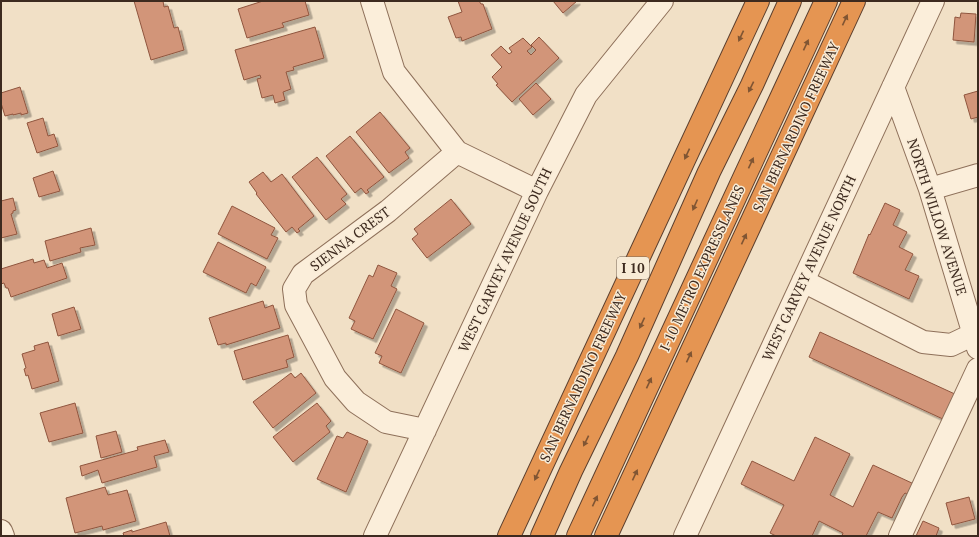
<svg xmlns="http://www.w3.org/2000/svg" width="979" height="537" font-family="'PT Serif',serif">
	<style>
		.building { fill: #d29579; stroke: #8f553e; filter: url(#shadow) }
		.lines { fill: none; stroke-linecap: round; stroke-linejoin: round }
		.minor-casing { stroke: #8e705a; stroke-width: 24 }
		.highway-casing { stroke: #5c3f2e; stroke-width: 24 }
		.minor { stroke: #fbeeda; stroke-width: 22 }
		.highway { stroke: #e59552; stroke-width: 22 }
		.oneway { fill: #805533 }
		.labels { text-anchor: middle; stroke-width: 3; stroke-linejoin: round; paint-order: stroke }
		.shield { fill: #f8ebd6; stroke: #756456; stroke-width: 1 }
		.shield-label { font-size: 13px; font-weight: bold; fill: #3d2a1f }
		.street-label { font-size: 14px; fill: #3d2a1f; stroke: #f8ebd6 }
	</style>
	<defs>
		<filter id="shadow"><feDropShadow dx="3.5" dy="3.5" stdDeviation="0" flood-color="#0004"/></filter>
	</defs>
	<rect width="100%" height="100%" fill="#f1e0c6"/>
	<path class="building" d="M134,1h29l1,6 4,-1 6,22 4,-1 6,23 -33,10z
		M263,1h42l4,14 -27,8 2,4 -37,11 -9,-29z
		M458,1h21l2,3h2l9,25 -30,12 -1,-4 -5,1 -8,-21 14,-5z
		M553,1h24l-14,12z
		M961,13l15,1 -2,28 -21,-2 2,-23 5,1z
		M315,27l9,31 -31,9 1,3 -8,2 5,17 -8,3 2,8 -10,3 -2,-8 -11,3 -5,-19 4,-1 -1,-3 -16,5 -9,-30z
		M539,37l20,21 -47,44 -16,-17 2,-1 -6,-7 10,-10 -11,-12 10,-9 8,8 3,-2 -3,-4 14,-10 9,9 -5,4 4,4 5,-5 -5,-5z
		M536,83l15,16 -18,16 -14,-16z
		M20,87l8,26 -7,2v-2l-8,2v-1l-8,2 -4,-13v-10z
		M978,91v26l-7,2 -7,-24z
		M380,112l30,36 -5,4 4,6 -20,15 -33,-41z
		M43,118l5,18 6,-2 4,12 -21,7 -10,-30z
		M350,136l34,41 -17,13 2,2 -3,2 -5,-6 -6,5 -29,-37z
		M317,157l30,37 -6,5 5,5 -20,16 -34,-43z
		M53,171l7,20 -21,6 -6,-19z
		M263,172l8,10 11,-8 32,42 -16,13 2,2 -3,2 -5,-6 -6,5 -30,-38 1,-1 -8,-11z
		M13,198l3,12 -3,1v2l-2,1 6,20 -16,4v-37z
		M451,199l20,25 -44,34 -15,-19 6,-5 -4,-5z
		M885,203l15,7 -7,15 14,7 -8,15 14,7 -8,16 14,6 -10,23 -56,-26 16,-39 1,1z
		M232,206l43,22 -4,7 7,3 -11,21 -49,-25z
		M91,228l4,17 -15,3 1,4 -31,9 -5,-20z
		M218,242l48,25 -10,19 -5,-3 -5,10 -43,-21z
		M33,259l1,4 10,-3 3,8 15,-5 5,15 -56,19 -3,-9h-2l-2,-5 -3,1v-15z
		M378,265l19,8 -6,13 6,3 -24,50 -22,-10 4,-8 -6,-3 20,-43 4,2z
		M263,301l2,7 8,-3 7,23 -54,17v-2l-8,2 -9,-27z
		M74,307l7,22 -23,7 -6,-22z
		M396,309l28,14 -23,50 -22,-10 3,-7 -7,-3z
		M820,332l137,63 -12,25 -136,-63z
		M288,335l6,22 -8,3 2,7 -45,13 -9,-29z
		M48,342l11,39 -27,8 -4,-14 -2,1 -2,-7 2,-1 -4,-14 13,-4 -1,-4z
		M291,373l4,5 6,-5 15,20 -43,35 -20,-26z
		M75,403l8,30 -34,9 -9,-29z
		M317,403l14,18 -5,5 4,6 -37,30 -20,-25z
		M116,431l6,21 -21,6 -5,-22z
		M347,432l21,9 -22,51 -29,-13 20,-43 6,2z
		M815,437l35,17 -20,41 23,12 20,-42 41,19 -5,11 -4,-2 -3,4 -10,21 -14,-6 -12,24h-24l1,-3 -24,-12 -7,15h-36l-6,-3 14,-28 -43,-21 11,-23 42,20z
		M165,440l4,12 -15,4 3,11 -55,16 -4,-13 -16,6 -2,-10 58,-16 -1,-3z
		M105,487l3,8 19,-5 9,31 -33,9 -1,-4 -27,7 -9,-35z
		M969,497l6,22 -23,6 -6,-22z
		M923,521l16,7 -3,8h-20z
		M166,522l4,14h-46l-1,-3 9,-3v2z"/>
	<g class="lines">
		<defs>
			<path id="minor" d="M372,1l22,71 63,80 80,39
				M893,87l37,102 48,159
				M930,189l48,-14
				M803,281l120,61 28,3 23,-11
				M425,430l-39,-8 -30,-20 -21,-24 -39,-73 -2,-16 9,-15 85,-63 69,-59
				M1,531l2,5
				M375,536l162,-345 49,-96 76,-94
				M685,536l248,-535
				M900,536l78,-167"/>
			<path id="highway" d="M509,536l249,-535
				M542,536l29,-65 56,-115 82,-184 43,-87 38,-84
				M578,536l248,-535
				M606,536l248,-535"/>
		</defs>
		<use href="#minor" class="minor-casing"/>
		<use href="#highway" class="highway-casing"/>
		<use href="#minor" class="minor"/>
		<use href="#highway" class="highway"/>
	</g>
	<defs><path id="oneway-solid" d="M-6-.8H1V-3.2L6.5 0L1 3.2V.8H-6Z"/></defs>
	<g class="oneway">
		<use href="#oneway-solid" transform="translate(845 20) rotate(-65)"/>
		<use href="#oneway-solid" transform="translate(741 36) rotate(115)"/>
		<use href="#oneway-solid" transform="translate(806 45) rotate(-65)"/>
		<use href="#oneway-solid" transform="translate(751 87) rotate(116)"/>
		<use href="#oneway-solid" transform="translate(687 154) rotate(115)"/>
		<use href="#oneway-solid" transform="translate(751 163) rotate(-65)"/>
		<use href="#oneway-solid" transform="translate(695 205) rotate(114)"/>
		<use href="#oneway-solid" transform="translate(744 239) rotate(-65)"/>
		<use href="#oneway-solid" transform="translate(642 323) rotate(115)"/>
		<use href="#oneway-solid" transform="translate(689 357) rotate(-65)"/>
		<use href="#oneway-solid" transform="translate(649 383) rotate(-65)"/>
		<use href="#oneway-solid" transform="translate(586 441) rotate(116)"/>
		<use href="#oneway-solid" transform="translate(537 475) rotate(115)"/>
		<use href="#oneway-solid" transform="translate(635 475) rotate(-65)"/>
		<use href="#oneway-solid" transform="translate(595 501) rotate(-65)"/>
	</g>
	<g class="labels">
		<rect class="shield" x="617" y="257" width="32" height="22" rx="3"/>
		<g class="shield-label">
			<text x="633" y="273">I 10</text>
		</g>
		<g class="street-label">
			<text transform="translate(796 127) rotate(-65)" y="5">SAN BERNARDINO FREEWAY</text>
			<text transform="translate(937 217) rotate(72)" y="5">NORTH WILLOW AVENUE</text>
			<text transform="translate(350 239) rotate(-37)" y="5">SIENNA CREST</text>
			<text transform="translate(505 260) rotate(-65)" y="5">WEST GARVEY AVENUE SOUTH</text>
			<text transform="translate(702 268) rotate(-65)" y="5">I-10 METRO EXPRESSLANES</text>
			<text transform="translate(809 268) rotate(-65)" y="5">WEST GARVEY AVENUE NORTH</text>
			<text transform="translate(583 377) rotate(-65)" y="5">SAN BERNARDINO FREEWAY</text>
		</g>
	</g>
	<rect width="979" height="537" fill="none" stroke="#3d2a1f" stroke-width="4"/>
</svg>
